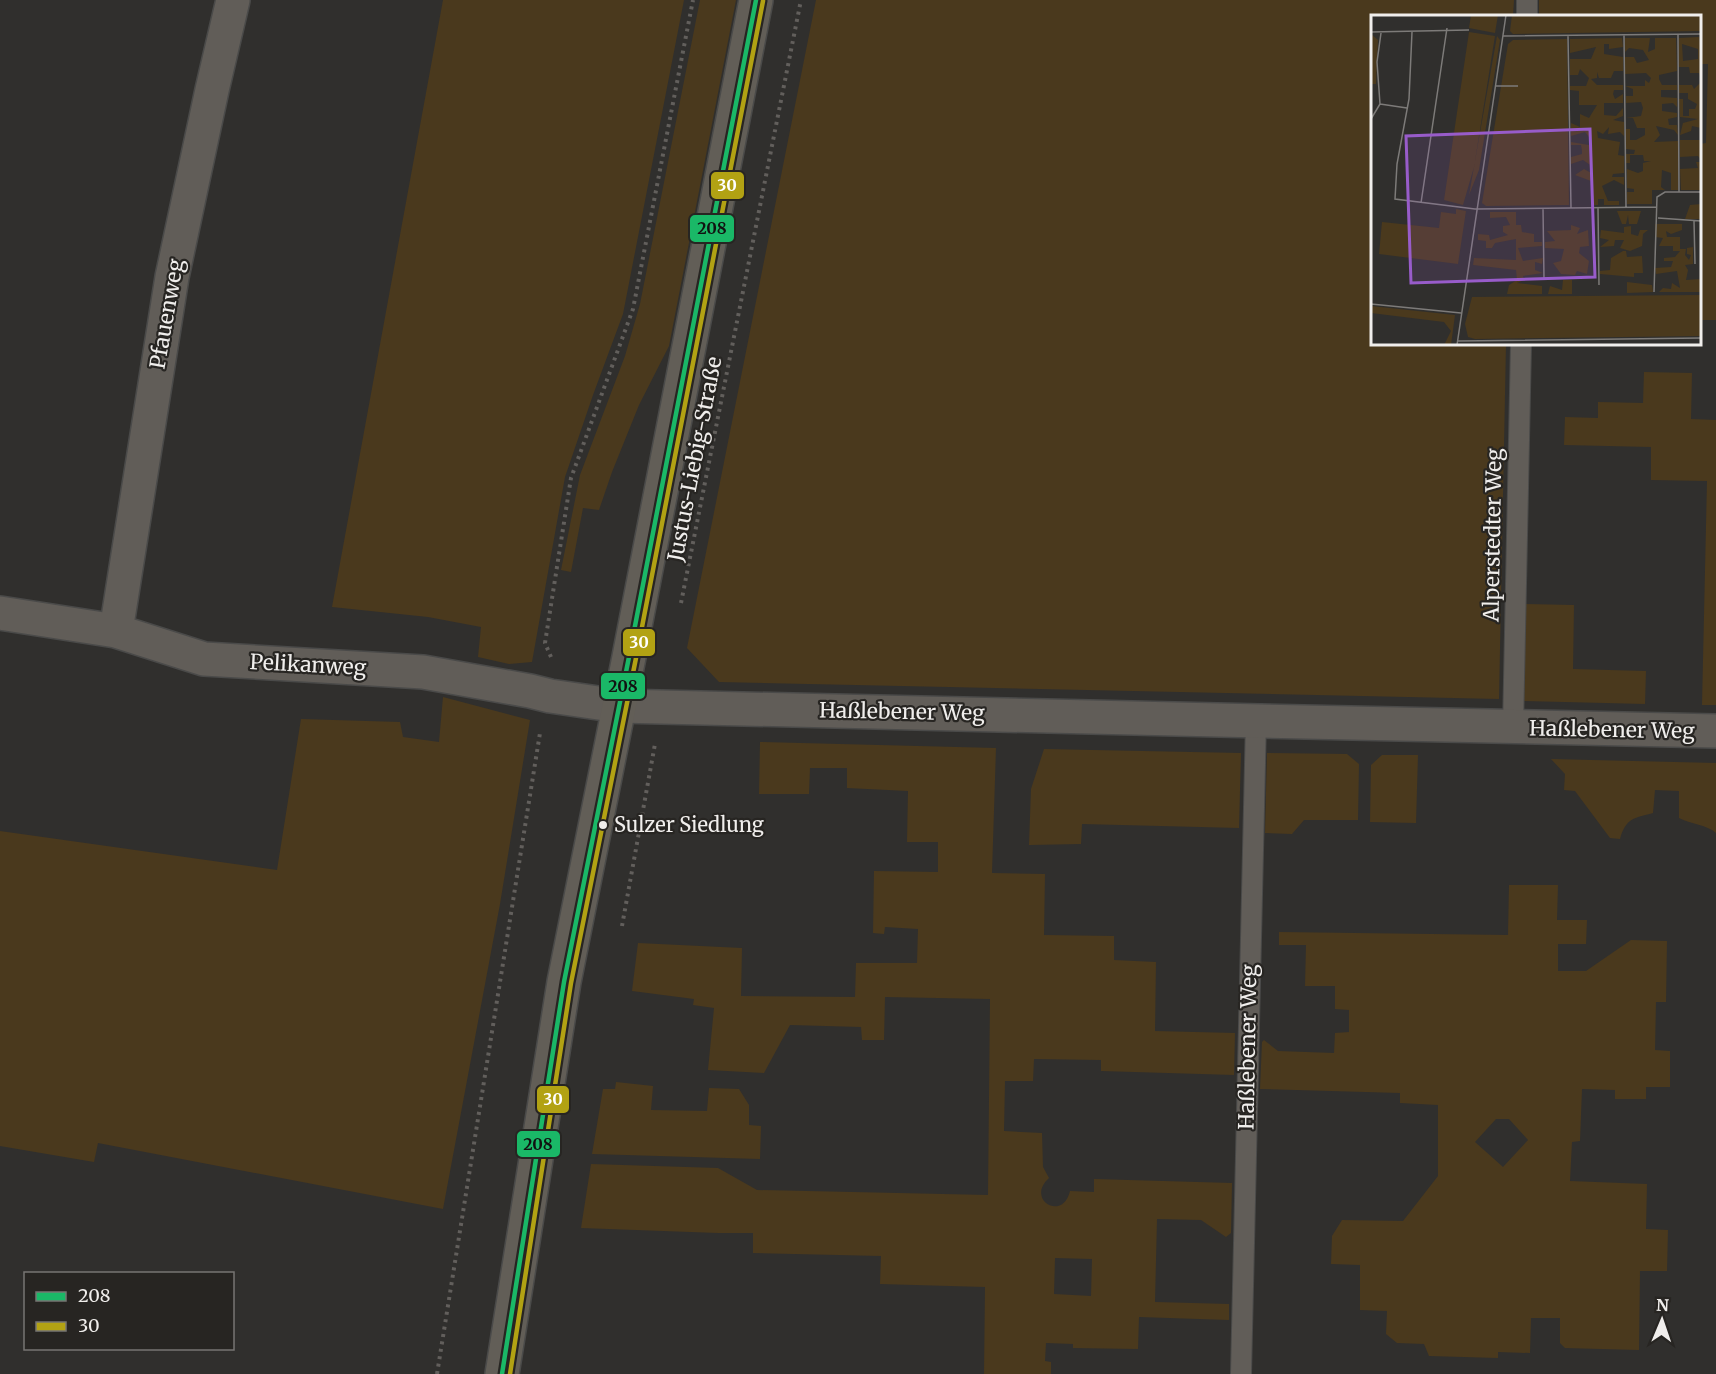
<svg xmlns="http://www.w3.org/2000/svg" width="1716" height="1374" font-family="Merriweather,serif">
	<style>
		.green { fill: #4a391d; fill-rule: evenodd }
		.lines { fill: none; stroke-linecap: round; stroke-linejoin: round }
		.service-casing { stroke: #4a4a49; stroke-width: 22 }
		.minor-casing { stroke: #4a4a49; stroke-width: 36 }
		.secondary-casing { stroke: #4a4a49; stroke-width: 36 }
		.path { stroke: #625f5c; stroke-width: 4; stroke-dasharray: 3 4.5; stroke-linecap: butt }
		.service { stroke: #615d58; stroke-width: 20 }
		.minor { stroke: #615d58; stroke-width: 33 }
		.secondary { stroke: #625e57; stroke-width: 33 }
		.bus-1-casing { stroke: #272522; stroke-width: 9 }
		.bus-2-casing { stroke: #272522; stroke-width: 9 }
		.bus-1 { stroke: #1ab867; stroke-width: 4.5 }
		.bus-2 { stroke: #b2a213; stroke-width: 4.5 }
		.bus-dot { fill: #f0eeec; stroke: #272522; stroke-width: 2 }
		.labels { text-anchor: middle; stroke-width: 4.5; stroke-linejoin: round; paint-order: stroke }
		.bus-label { font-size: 20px; fill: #f0eeec; stroke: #272522; text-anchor: start }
		.street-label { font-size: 21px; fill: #f0eeec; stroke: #272522 }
		.inset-road { fill: none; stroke: #7d7b79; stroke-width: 1.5 }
		.view { fill: #985cca; fill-opacity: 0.15; stroke: #985cca; stroke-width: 3 }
		.inset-edge { fill: none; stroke: #f0eeec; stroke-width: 3 }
		.line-badge { stroke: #272522; stroke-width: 2 }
		.badge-label { font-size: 16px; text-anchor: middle; font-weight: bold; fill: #fff }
		.pale-badge-label { font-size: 16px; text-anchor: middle; font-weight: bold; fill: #111 }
	</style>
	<rect width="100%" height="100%" fill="#302f2d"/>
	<path class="green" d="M443,0h241l-61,314 -30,81 -28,82 -33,185 -23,2 -31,-7 3,-30 -53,-10 -96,-10z
		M700,0h36l-67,346 -30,59 -27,67 -13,38 -16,-2 -12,64 -10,-2 19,-95 45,-119 15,-52z
		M816,0h698l-1,16h-141v328h134l-7,355 -780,-17 -32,-34z
		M1539,0h177v320h-16v-176l6,-1 2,-79h-8v-48h-161z
		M1644,372l48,1 -1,46 25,1v285h-14l5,-224 -56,-1v-33l-87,-2 1,-28 33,1v-16l45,1z
		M1525,604l49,1 -1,64 73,2 -1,33 -123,-3z
		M443,697l87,23 -30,184 -57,305 -345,-66 -4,19 -94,-16v-315l277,39 24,-151 99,3 3,15 36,5z
		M760,742l236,6 -4,125 53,1 -1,61 70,1v24l42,2 -1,69 80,2 -1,42 -133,-4v-11l-67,-1 -1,22h-28l-1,50 38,2 1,34 6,11c-24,22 14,44 21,13l24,1v-13l138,4 -1,50 -5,4 -25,-17 -44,-1 -2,83 74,2v16l-90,-3 -1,32 -65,-1v-4l-27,-1 -1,18 6,1v12h-67l1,-87 -105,-3 1,-28 -128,-3v-20h-35l-137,-5 10,-64 127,4 39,22 231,5 2,-196 -105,-2 -1,43h-22l-1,-13 -71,-2 -26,48 -56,-3 6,-62 -21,-3 1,-6 -62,-8 6,-48 104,5 -1,48 114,1 1,-34h61l1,-34 -33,-2 -1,7 -11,-1 1,-62 64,1v-30h-31l1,-51 -61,-3v-20h-37l-1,26h-50zM1055,1258l37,1 -1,37 -37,-2z
		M1044,749l197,4 -2,75 -157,-4 -1,20 -52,1 2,-56z
		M1267,753l80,1 12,10 -1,56h-54l-12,14 -27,-1z
		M1382,755h36l-2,68 -46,-1 1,-57z
		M1551,759l165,4v70c-8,-8 -26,-9 -37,-15v-27l-24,-1 -2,23c-19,5 -27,5 -33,26l-10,-1 -35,-47 -11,-1 1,-16z
		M1509,885h49l-1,35h30l-1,24h-28v27h28l45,-31 36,1 -1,61h-10l-1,48 15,1v36h-24v12h-31v-9l-33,-1 -2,52 -8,1 -2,39 77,3 -1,45 22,1 -1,41h-27l-1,79 -74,-2 -5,-5v-25h-29l-1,35 -32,-1v6l-69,-2 -5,-12 -27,-1 -11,-9 1,-23 -27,-1v-45l-29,-1 1,-28 10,-16 61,1 35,-45v-71l-38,-2v-10l-140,-4 2,-47 2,-2 14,11 56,2 1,-20 14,-1v-22l-14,-1v-23h-30l1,-41h-27v-13l229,3zM1496,1119h13l19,21 -25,27 -28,-25z
		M616,1082l37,4 -2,24 56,1 2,-23 30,1 10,16v20l12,1 -1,33 -168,-5 11,-65h12z"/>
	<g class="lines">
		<defs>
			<path id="service" d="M1527,16v-16
				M1513,728l8,-384
				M1241,1374l15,-654"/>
			<path id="minor" d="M0,613l116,18 88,28 219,13 107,19 20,5 69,10c366,7 731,19 1097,25
				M116,631l56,-354 40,-187 21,-90"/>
			<path id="secondary" d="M502,1374l62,-392 65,-325 127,-657"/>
		</defs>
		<use href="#service" class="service-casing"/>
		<use href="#minor" class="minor-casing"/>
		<use href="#secondary" class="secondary-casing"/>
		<path class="path" d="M681,603l120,-603
			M551,657l-6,-14 26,-165 62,-169 60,-309
			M622,926l33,-182
			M437,1374l103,-641"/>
		<use href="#service" class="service"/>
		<use href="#minor" class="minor"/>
		<use href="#secondary" class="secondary"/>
		<defs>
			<path id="bus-1" d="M502,1374l62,-392 65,-325 127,-657"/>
			<path id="bus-2" d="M510,1374l61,-391 65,-325 127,-657"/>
		</defs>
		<use href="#bus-1" class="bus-1-casing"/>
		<use href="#bus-2" class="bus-2-casing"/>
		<use href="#bus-1" class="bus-1"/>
		<use href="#bus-2" class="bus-2"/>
	</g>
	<circle class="bus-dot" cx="603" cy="825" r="5"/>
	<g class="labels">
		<g class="bus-label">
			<text x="614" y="832">Sulzer Siedlung</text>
		</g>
		<g class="street-label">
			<text transform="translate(167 314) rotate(-80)" y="7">Pfauenweg</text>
			<text transform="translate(695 459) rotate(-79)" y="7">Justus-Liebig-Straße</text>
			<text transform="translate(1493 535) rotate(-89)" y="7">Alperstedter Weg</text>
			<text transform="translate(308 665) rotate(3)" y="7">Pelikanweg</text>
			<text transform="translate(902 712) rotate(1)" y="7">Haßlebener Weg</text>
			<text transform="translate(1612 730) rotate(1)" y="7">Haßlebener Weg</text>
			<text transform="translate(1248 1047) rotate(-89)" y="7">Haßlebener Weg</text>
		</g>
	</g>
	<g transform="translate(1371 15)">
		<rect width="330" height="330" fill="#302f2d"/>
		<path d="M100,0h27l-3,18 -26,-5zM141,0h189v16l-188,3 -3,-3zM98,17l26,4 -21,131 -11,38 -19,-5zM0,19l7,6 -2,44h-5zM126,21l3,4 -21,130 -10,25zM328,22l2,11v31l-2,-6h-9l-1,-6h-10v-29zM311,29l16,5v10l-15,2zM251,23l1,9 -14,2v-5h-5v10l19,3v14h-9l-3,7h-12l-2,-6v6l-6,1 6,6h26v5h-9l-1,4 2,5 8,-5v9h-19v12l12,1 7,-8v8l-10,4 11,2v14l-4,-4 -12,2 1,-7 -6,7 -6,-3 1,7 22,4 -2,13 6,1v17l-11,1 -1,3h12v8l-10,-5 -12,6 6,15h11v4h-15v-6h-6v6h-7v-24l-16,-6 9,-6 9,5v-7l-10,-7 -12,4v-7l11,-3v-3l-1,-6h-10v-3l18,3v-8l-4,-5 -14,4v-13l9,4v-13l9,4 8,-13h-18v-14l-9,-1v-4h16l3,-8 -9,-9 -2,6h-8v-16h21l5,-12 -26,6v-14zM254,23h25l-2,14 7,-3v-11h21l1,33 -18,4v4l3,6h15v5h-16v7l16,1v9l-4,-4 -11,1v7l15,2v4l-9,2 1,6h8l1,10 -4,-5 -18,-4 4,9 -6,7 24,-1v49h-7v-17l-9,-3 -1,17 4,3h-13v14h-25v-12h7v-3l-7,-1v-19l11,4 5,-2v-8l8,-2h-7l-1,-6h-13v8h-4v-9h8l1,-4 -9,-1v-20h4v11h6l9,-5v-7h-8l-4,-10h-7l15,-2 2,-8 -2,-6 -15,1v-7h7v-7l-8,-3h20v-6l4,3 2,-5 -5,-5 -21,1v-17h9l3,6 12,-3 -6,-10 -14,-2 -4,4zM196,24l2,166 -83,1 -4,-3 26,-159 5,-4zM330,67v46l-9,-2 -1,5 -11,4 3,-12 15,-4 -18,-2 -1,-18h4v17h6v-7h6l2,-5 -9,-5v-6h-9v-8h13l2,4zM309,125h21v20l-3,-4 -18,1zM325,147h5v28h-20l-1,-21 18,-1zM330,189v15h-16l5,-14zM85,194l10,2 -8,53 -79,-10 3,-32 57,6 2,-16 15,2zM246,196h24l-4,13h-8l-1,-9 -2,9h-4zM119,197h26v13h5l1,7 12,2v8h8v4l-24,2 5,13 20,-3 -1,6 -7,-2v8l8,3 -20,3 1,4 -7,3 25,3v8h-35l2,-9 8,-5 -1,-10 -43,-5 1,-7 42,2v-21l-21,4 -3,5h-6v-7l-8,-1v-6l11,1 1,5 18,-5 -5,-3v-6l7,-1 -4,-8 -16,1zM284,209h27v6l-11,4 -5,-3 1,6h13v12h6l-1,6 4,5 2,-5 -4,-1v-6l6,-1v17l-8,1 3,5 -2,10 15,-1v13h-42l4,-4 8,1 1,-6 8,5 -3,-17 -21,3 -1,-6 16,-1 2,-6h-9v-3l11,-1 5,-6h-7v-5h-14l4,-8 -8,-1zM200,210l9,3 -3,6 11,-4 1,16 -9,1 -1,6 10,8 -2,13 -10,-3 -2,4 -14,-1 -8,-11 8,-2 3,-12 -19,-1v-6l10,-1 -8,-10 24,-1zM260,211v8l7,2 2,-6h8l-5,4 -1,12 -12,5 -10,-3 4,-8h-9l-1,6 -14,1 9,-7 -9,-2 1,-8 23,3v-6zM252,236h3l1,6 15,-1 1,17h-9v4l-34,-3v-3l10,-1 1,-12zM192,265h9v14h-24l2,-8 12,4zM256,267l25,3 1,7 -26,1zM330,280v41l-226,3 -7,-2 -3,-13 7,-27zM0,291l84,9 -4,30h-7l7,-14 -7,-9 -73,-9z" fill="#4a391d" fill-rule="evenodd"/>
		<path class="inset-road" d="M0,17l98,-2M41,17l-3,67 -12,65 -2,35 80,10 181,-2M253,20l2,172M307,20l1,157M132,21l198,-2M197,21l3,172M124,71h23M9,89l27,4M0,104l9,-15 -3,-42 4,-29M50,188l26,-175M172,193l1,71M227,193l1,77M287,203l43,3M323,206l1,43M283,277l3,-95 8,-5h36M0,289l90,9M87,326l243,-3M86,330l49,-330"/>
		<path class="view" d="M219,114l5,148 -184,6 -5,-147z"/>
		<rect width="330" height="330" class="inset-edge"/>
	</g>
	<g class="line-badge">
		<rect x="710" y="171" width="35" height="29" rx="6" fill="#b2a213"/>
		<rect x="689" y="214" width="46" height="29" rx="6" fill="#1ab867"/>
		<rect x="622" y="628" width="34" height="29" rx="6" fill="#b2a213"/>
		<rect x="600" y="672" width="46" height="28" rx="6" fill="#1ab867"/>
		<rect x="536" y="1085" width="34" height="29" rx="6" fill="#b2a213"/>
		<rect x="516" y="1130" width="45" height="28" rx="6" fill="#1ab867"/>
	</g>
	<g class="badge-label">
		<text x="727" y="191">30</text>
		<text x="639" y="648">30</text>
		<text x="553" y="1105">30</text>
	</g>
	<g class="pale-badge-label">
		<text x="712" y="234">208</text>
		<text x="623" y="692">208</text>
		<text x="538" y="1150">208</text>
	</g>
	<rect x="24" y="1272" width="210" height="78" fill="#272522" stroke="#777573" stroke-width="1.5"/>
	<rect x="36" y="1292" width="30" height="9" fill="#1ab867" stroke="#777573" stroke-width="1.5"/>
	<text x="78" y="1302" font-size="18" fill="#f0eeec">208</text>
	<rect x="36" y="1322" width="30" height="9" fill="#b2a213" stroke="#777573" stroke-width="1.5"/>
	<text x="78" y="1332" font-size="18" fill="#f0eeec">30</text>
	<g transform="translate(1662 1320) rotate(2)" stroke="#272522" stroke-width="4.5" paint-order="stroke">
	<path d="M0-4.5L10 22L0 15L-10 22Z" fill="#f0eeec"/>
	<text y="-9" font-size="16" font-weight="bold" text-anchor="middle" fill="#f0eeec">N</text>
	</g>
</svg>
